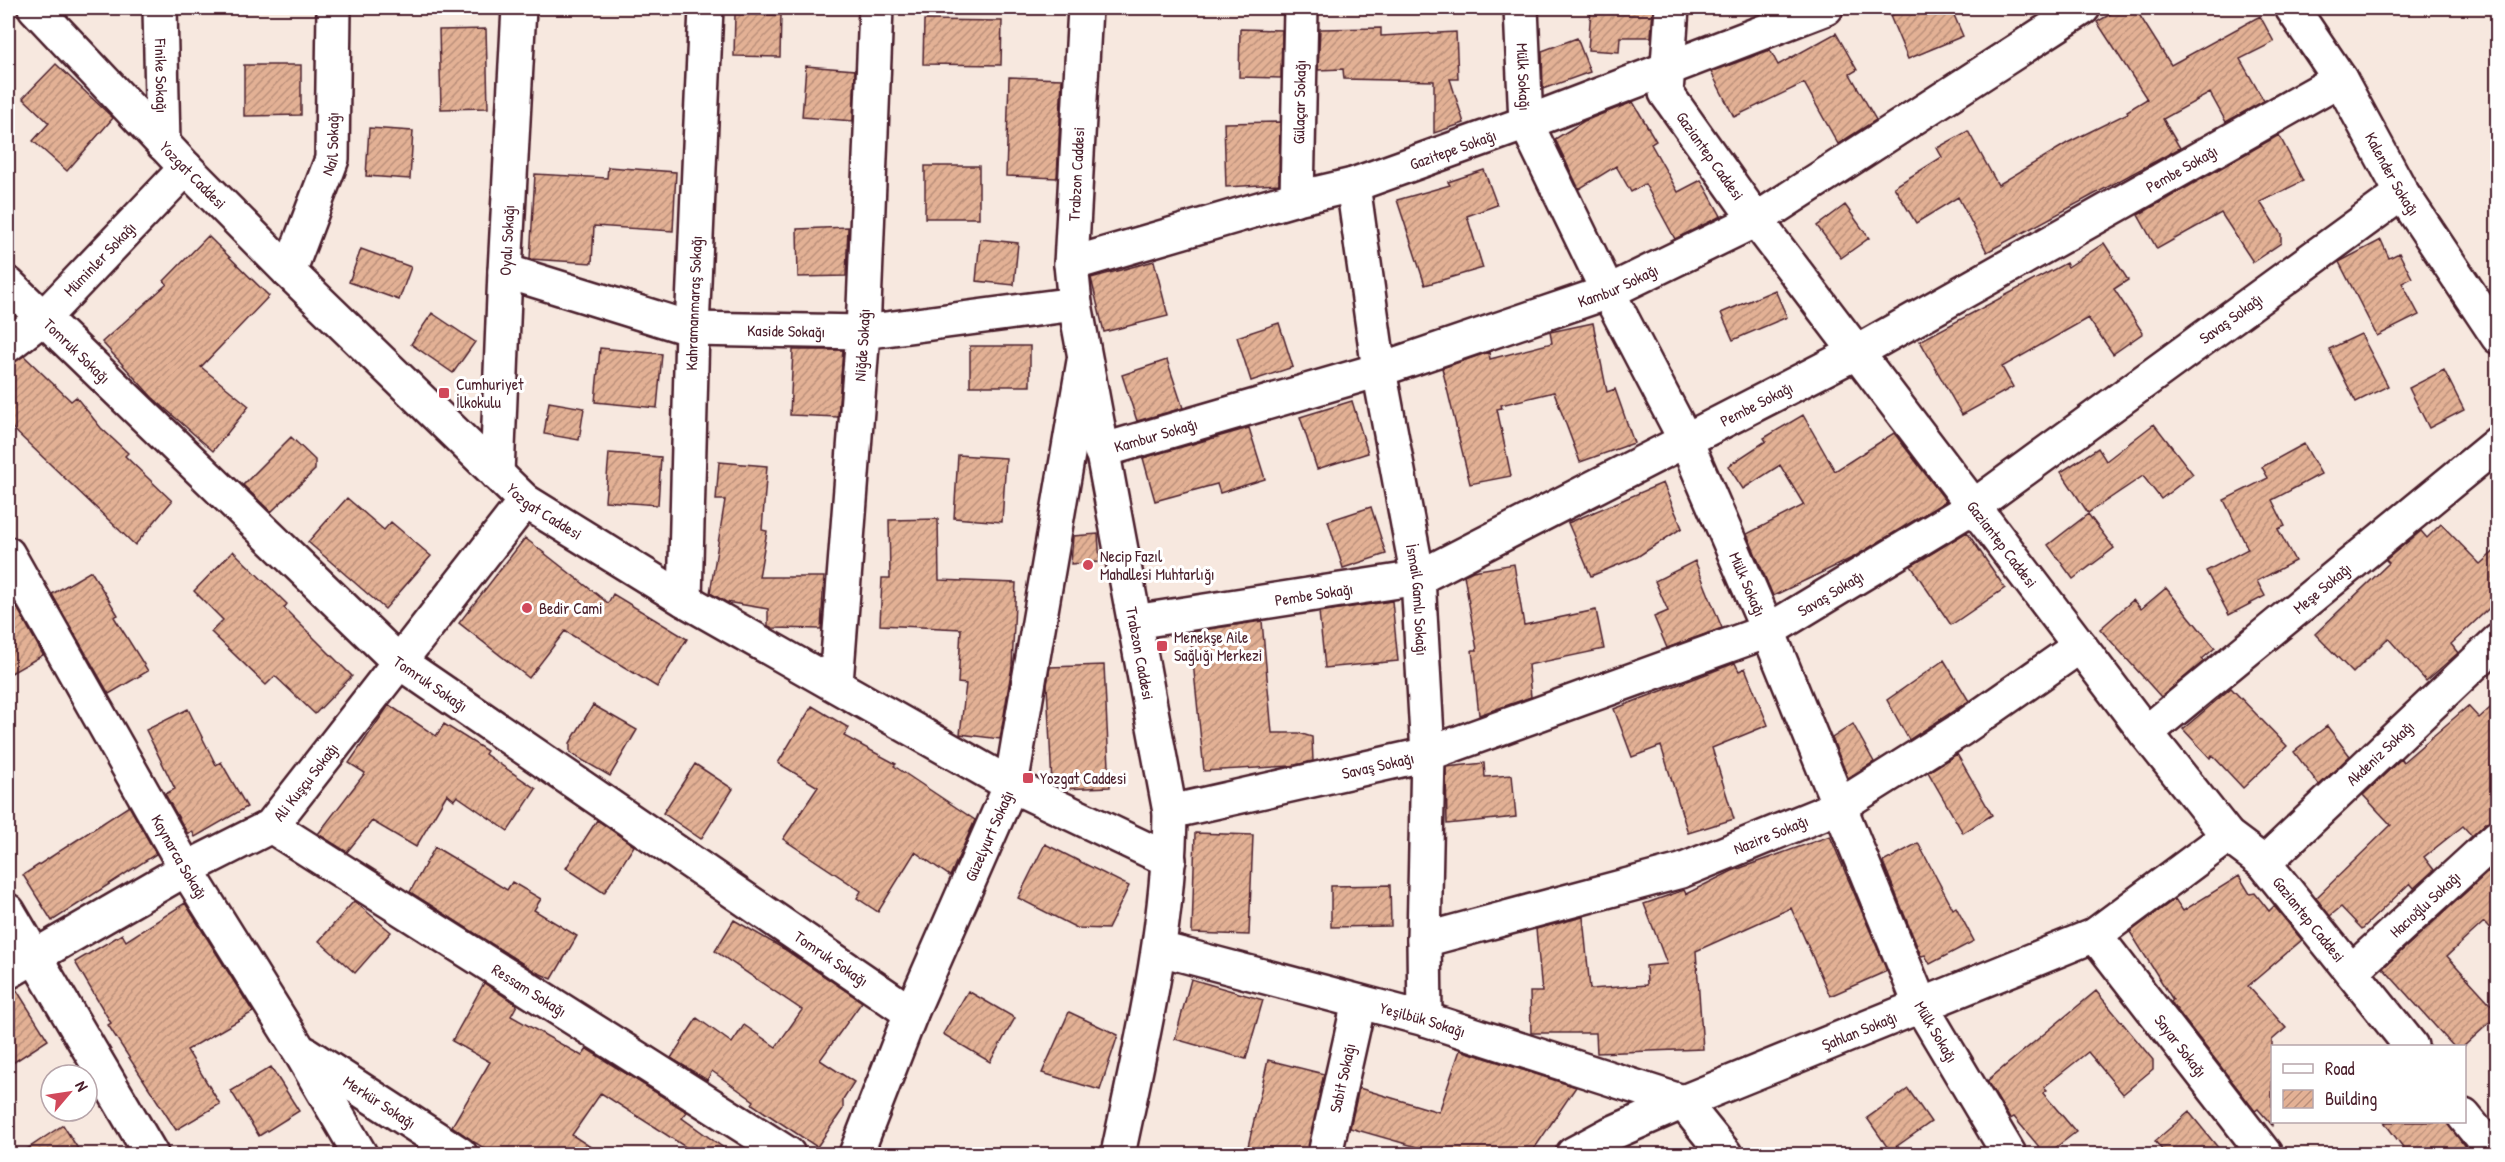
<svg xmlns="http://www.w3.org/2000/svg" width="2505" height="1162" font-family="'Patrick Hand',sans-serif">
	<style>
		.building { fill: url(#building-hatch); stroke: #4a1f2b; stroke-width: 1.5 }
		.lines { fill: none; stroke-linecap: round; stroke-linejoin: round }
		.street-casing { stroke: #4a1f2b; stroke-width: 38 }
		.secondary-casing { stroke: #4a1f2b; stroke-width: 38 }
		.street { stroke: #fff; stroke-width: 33 }
		.secondary { stroke: #fff; stroke-width: 33 }
		.poi-dot { fill: #d1495b; stroke: #fff; stroke-width: 2 }
		.labels { text-anchor: middle; stroke-width: 6; stroke-linejoin: round; paint-order: stroke }
		.street-label { font-size: 16px; fill: #4a1f2b; stroke: #fff }
		.poi-label { font-size: 16px; fill: #4a1f2b; stroke: #fff; text-anchor: start }
	</style>
	<defs>
		<pattern id="building-hatch" width="6" height="6" patternUnits="userSpaceOnUse" patternTransform="scale(1.5)"><rect width="6" height="6" fill="#e3b195"/><path d="M-1 1l2-2M0 6l6-6M5 7l2-2" fill="none" stroke="#ba8f7a"/></pattern>
	</defs>
	<rect width="100%" height="100%" fill="#f7e8df"/>
	<filter id="ink" filterUnits="userSpaceOnUse"><feTurbulence type="fractalNoise" baseFrequency=".0167" numOctaves="2"/><feDisplacementMap in="SourceGraphic" scale="12" xChannelSelector="R" yChannelSelector="G"/><feConvolveMatrix kernelMatrix="1 2 1 2 8 2 1 2 1" color-interpolation-filters="sRGB"/></filter>
	<g filter="url(#ink)">
		<path class="building" d="M1591,8h62l-2,29h-31l-1,15 -31,-2z
			M1909,8h42l12,28 -55,23 -18,-43z
			M2120,8h15l36,57 89,-49 14,26 -34,17 24,42 -38,21 -16,-29 -47,26 17,29 -193,104 -29,-55 -42,26 -22,-36 48,-30 -5,-9 31,-17 30,54 71,-43 59,-29 -1,-2 20,-12 -50,-77z
			M735,14l46,1 -1,42 -46,-1z
			M924,20l78,1 -1,44 -78,-1z
			M1381,28v8l75,-4 2,47h-8l14,44 -30,10v-52l-90,-2 -1,-10 -25,1 2,-41z
			M486,29l2,79 -47,1 -2,-79z
			M1240,29l42,1 -1,48 -42,-1z
			M1836,33l21,37 -7,4 26,46 -38,24 -34,-61 -70,34 -23,-45 59,-22 8,15z
			M1577,38l13,34 -47,17 -1,-38z
			M56,64l57,54 -46,53 -34,-30 16,-18 -26,-25z
			M244,65h57v50l-57,1z
			M806,66l49,4 -2,51 -51,-4z
			M1009,77l53,2 -5,99 -51,-2z
			M1633,102l23,39 -5,3 27,48 23,-12 20,36 -46,23 -30,-55 -14,8 -15,-26 -37,23 -24,-50 29,-18z
			M1280,122l-1,62 -53,3 -2,-64z
			M369,128l44,3 -3,48 -44,-3z
			M2279,135l24,46 -43,21 21,32v9l-28,19 -32,-49 -64,36 -19,-34z
			M925,166h54v52h-54z
			M608,167l68,5 -3,59 -79,-5 -2,37 -62,-4 5,-85 72,4z
			M1484,170l13,35 -30,11 16,52 -58,17 -28,-85 53,-15 -2,-3z
			M1845,205l24,33 -28,20 -24,-32z
			M848,227l-2,49 -48,1 -1,-48z
			M208,236l61,60 -68,71 48,39 -36,45 -61,-54 -50,-55 65,-58 -3,-3z
			M980,239l38,4 -4,42 -38,-4z
			M2381,240l8,18 10,-5 13,25 -10,5 17,32 -42,21 -38,-74z
			M2104,243l24,37 -14,9 29,44 -30,21 -25,-36 -86,49 11,20 -51,28 -42,-74 146,-78 2,4z
			M361,249l50,18 -12,33 -50,-18z
			M1154,261l14,55 -64,16 -13,-54z
			M1775,290l12,27 -54,23 -12,-27z
			M432,313l43,29 -22,31 -42,-29z
			M1279,323l14,44 -42,14 -14,-44z
			M1593,323l14,69 8,-3 19,54 -54,19 -26,-70 -53,13 1,3 -5,1 14,67 -41,8 -28,-116 47,-16 1,7 62,-16 -2,-11z
			M2361,334l27,52 -32,16 -27,-53z
			M970,346h60v40h-60z
			M600,348l62,6 -5,54 -62,-6z
			M793,350h50l-5,67 -48,-2z
			M24,356l47,45 5,-4 25,31 27,25 -3,3 47,45 -37,44 -127,-121v-61z
			M1167,360l16,48 -46,13 -15,-46z
			M2444,370l20,40 -35,18 -20,-40z
			M1352,401l16,52 -51,16 -17,-52z
			M549,402l35,6 -5,32 -35,-6z
			M1803,415l32,56 59,-38 52,68 -92,56 -81,39 -26,-62 57,-29 -24,-40 -37,24 -15,-23 38,-25 -2,-3z
			M2154,424l39,50 -32,25 -18,-23 -55,37 -27,-41 37,-24 8,13z
			M1249,428l16,51 -45,14 -3,-9 -62,17 -12,-43z
			M291,437l24,23v10l-44,42 -28,-27z
			M2304,444l17,30 -49,26 13,26 -7,3 17,32 -38,20 8,15 -36,19 -23,-44 42,-22 -24,-49 44,-22 -6,-11z
			M609,453l52,4 -3,48 -53,-4z
			M958,455l48,3 -4,64 -48,-4z
			M719,462l48,4 -5,64 5,1 -8,46h65l-3,52 -48,-1 -5,-2v-17l-42,-7 -16,-9 15,-93h-9z
			M1663,483l19,45 -45,29 -46,19 -23,-53z
			M347,498l37,32 7,-8 40,34 -46,53 -77,-67z
			M1371,507l15,47 -43,14 -15,-47z
			M2088,514l26,34 -41,31 -25,-34z
			M938,519l1,61 77,3 -4,83 -12,73 -40,-5 6,-50 -8,-1 3,-54 -81,-4 2,-47h8l-1,-58z
			M2441,524l39,40 18,-16v52l-47,44 7,9 -32,28 -38,-43 -35,35 -38,-39 74,-71 -3,-3 8,-7 27,-22 6,7z
			M1967,532l38,56 -54,37 -40,-59z
			M1098,534l2,28 -29,2 2,-28z
			M525,538l83,65 5,-9 74,45 -30,48 -92,-56 -36,47 -70,-55z
			M233,551l54,53 -3,4 68,68 -37,38 -40,-38 -9,9 -55,-53 12,-12 -29,-29z
			M1695,561l27,67 -55,20 -13,-31 14,-6 -13,-30z
			M1514,564l10,61 72,-15 8,39 -76,16 3,32 -52,18 -7,-65h5l-13,-75 9,-4z
			M91,571l27,44 -4,2 34,54 -39,23 -57,-100z
			M2166,588l49,60 -13,11 2,2 -43,36 -61,-68 33,-29 8,9z
			M8,591l35,64 -35,20z
			M1392,601l6,60 -73,7 -6,-56z
			M1262,621l10,112h27l13,4 1,24 -22,5 -87,5 -14,-139z
			M1944,660l25,41 -60,39 -22,-40z
			M1735,663l4,8 6,-3 23,57 -56,23 22,71 -46,14 -27,-87 -29,11 -18,-48z
			M1104,665l6,122 -48,2 -10,-5 -5,-99 3,-18z
			M2231,688l56,58 -44,42 -31,-33 -2,3 -27,-29z
			M2498,701v118l-12,4 -14,13 -9,-10 -39,31 10,13 -20,18 -4,-5 -48,46 -21,-22 -11,9 -14,-18 75,-73 -28,-30 38,-36 2,3 65,-56 11,12z
			M389,705l47,31 8,-12 43,27 -2,3 51,35 -28,42 -51,-35 -3,4 -7,-6 -31,53 -44,-26 -25,31 -29,-18 47,-61 -16,-10z
			M593,705l44,25 -27,46 -40,-23v-10z
			M812,706l37,22 -5,8 52,28 -2,2 81,54 -25,56 -35,-24 -37,60 -21,-14 4,-7 -78,-52 35,-52 -40,-24z
			M188,709l28,56 5,-3 26,45 -52,30 -3,-6 -4,3 -23,-40 10,-5 -29,-59z
			M1853,724l21,38 -26,16 -16,-40z
			M2327,726l23,30 -31,29 -25,-33z
			M1957,754l35,61 -29,18 -35,-61z
			M1484,763l1,14 27,-2 4,42 -69,7 -1,-57z
			M695,764l38,25 -32,50 -38,-26z
			M129,806l27,48 -104,67 -29,-46z
			M597,820l37,26 -30,47 -38,-25z
			M1195,833l58,2 -4,100 -57,-2z
			M1830,836l57,135 -57,25 -39,-88 -95,43 7,98 -106,4 -1,-20h-65l-1,-41h12l-6,-63 47,-12 7,72 57,-4 -1,-19 21,-2 -23,-60 40,-14 2,4 46,-23z
			M1918,843l35,66 3,-2 18,34 -44,23 -5,-9 -4,1 -38,-94z
			M1045,844l84,42 -21,43 -31,-1 -59,-30z
			M435,847l72,43 5,-8 29,17 -7,11 43,26 -25,43 -16,-7 -126,-80z
			M2498,863v74l-14,-15 -37,34 51,56v3l-35,32h-9l-71,-79z
			M2239,876l11,18 5,-1 14,18 5,-5 28,34 -54,46 38,42 -14,12v85l-14,-16 -3,2 -84,-109 2,-2 -43,-68 45,-33 8,12z
			M1390,885l1,41 -60,1v-41z
			M354,901l37,31 -36,41 -36,-32z
			M185,903l68,109 -66,38 33,54 -44,26 -68,-105 3,-2 -36,-61 47,-28 4,7z
			M734,920l50,29 78,53 -42,58 34,22 -11,17v10l-26,38 -65,-43 2,-3 -42,-30 -5,9 -36,-22 26,-40 35,25 12,-18 32,22 26,-37 -87,-59z
			M1191,979l72,21 -17,59 -71,-20z
			M484,983l33,22 -6,11 71,40 5,-7 100,63 -5,6 46,33 -2,4h-28l-97,-62 -29,42 31,20h-108l-21,-13 -22,-16 38,-64 -38,-21z
			M16,989l32,51 -40,26v-75z
			M968,991l47,27 -25,44 -47,-28z
			M2096,991l57,69v9l-30,25 -35,-42 -44,35 3,3 -4,3 33,39 -30,23 -32,-38 -4,2 -23,-38z
			M1069,1012l49,23 -18,55 -58,-17z
			M1460,1050l116,37 -46,68h-100l1,-4 -81,-23 9,-40 80,24z
			M1268,1060l56,14 -17,81h-61z
			M271,1067l28,44 -40,25 -28,-45z
			M1908,1089l23,33 -41,29 -23,-33z
			M2189,1112l35,43h-58l-11,-14z
			M2384,1122h63l24,33h-62z
			M63,1125l19,30h-64z"/>
		<g class="lines">
			<defs>
				<g id="street">
					<path id="s1" d="M160,8l3,136"/>
					<path id="s2" d="M1521,8l5,115 82,169 78,149 82,190 153,375 88,148"/>
					<path id="s3" d="M1672,8l-6,85 90,127 390,513 82,103 36,27 147,183"/>
					<path id="s4" d="M2292,8l48,71 62,114 96,144"/>
					<path id="s5" d="M1353,185l26,185 39,208 10,176 -4,186 1,79"/>
					<path id="s6" d="M1297,198l4,-190"/>
					<path id="s7" d="M1071,264l226,-66 56,-13 173,-62 300,-115"/>
					<path id="s8" d="M505,271l187,58 171,3 212,-28"/>
					<path id="s9" d="M289,272l43,-113 2,-151"/>
					<path id="s10" d="M8,284l390,377 513,352"/>
					<path id="s11" d="M8,345l35,-27 143,-150"/>
					<path id="s12" d="M1101,451l278,-81 229,-78 148,-72 327,-212"/>
					<path id="s13" d="M497,474l8,-203 14,-263"/>
					<path id="s14" d="M8,554l178,315 113,181 61,104"/>
					<path id="s15" d="M685,600l7,-271 14,-321"/>
					<path id="s16" d="M1134,622l284,-44 439,-226 483,-273"/>
					<path id="s17" d="M836,683l27,-351 13,-324"/>
					<path id="s18" d="M2146,733l352,-290"/>
					<path id="s19" d="M1170,812l258,-58 340,-123 206,-125 428,-313"/>
					<path id="s20" d="M271,826l517,328"/>
					<path id="s21" d="M2264,863l234,-222"/>
					<path d="M8,911l143,243"/>
					<path id="s22" d="M2095,935l170,219"/>
					<path id="s23" d="M1424,940l257,-69 157,-64 122,-77 120,-84"/>
					<path id="s24" d="M1160,949l265,70 258,83 42,52"/>
					<path id="s25" d="M2352,971l146,-134"/>
					<path id="s26" d="M8,972l178,-103 85,-43 254,-325"/>
					<path id="s27" d="M306,1054l154,100"/>
					<path d="M2464,1116l31,38"/>
					<path id="s28" d="M856,1154l55,-141 100,-228 73,-424"/>
					<path id="s29" d="M1325,1154l34,-152"/>
					<path id="s30" d="M1573,1154l37,-20 73,-32 412,-167 133,-99"/>
				</g>
				<g id="secondary">
					<path id="s31" d="M35,8l151,160 103,104 236,229 160,99 326,185 158,75"/>
					<path id="s32" d="M1085,8l-14,256 4,40 95,508c-1,116 -28,229 -52,342"/>
				</g>
			</defs>
			<use href="#street" class="street-casing"/>
			<use href="#secondary" class="secondary-casing"/>
			<use href="#street" class="street"/>
			<use href="#secondary" class="secondary"/>
		</g>
	</g>
	<g class="poi-dot">
		<rect x="438" y="387" width="12" height="12" rx="3"/>
		<circle cx="1088" cy="565" r="6"/>
		<circle cx="527" cy="608" r="6"/>
		<rect x="1156" y="640" width="12" height="12" rx="3"/>
		<rect x="1022" y="772" width="12" height="12" rx="3"/>
	</g>
	<g class="labels">
		<g class="street-label">
			<text dy="6" stroke="none"><textPath href="#s1" startOffset="68">Finike Sokağı</textPath></text>
			<text dy="6" stroke="none"><textPath href="#s2" startOffset="69">Mülk Sokağı</textPath></text>
			<text dy="6" stroke="none"><textPath href="#s6" startOffset="96">Gülaçar Sokağı</textPath></text>
			<text dy="6" stroke="none"><textPath href="#s9" startOffset="136">Nail Sokağı</textPath></text>
			<text dy="6" stroke="none"><textPath href="#s7" startOffset="399">Gazitepe Sokağı</textPath></text>
			<text dy="6" stroke="none"><textPath href="#s3" startOffset="162">Gaziantep Caddesi</textPath></text>
			<text dy="6" stroke="none"><textPath href="#s16" startOffset="1154">Pembe Sokağı</textPath></text>
			<text dy="6" stroke="none"><textPath href="#s4" startOffset="194">Kalender Sokağı</textPath></text>
			<text transform="translate(1076 174) rotate(-87)" y="6">Trabzon Caddesi</text>
			<text dy="6" stroke="none"><textPath href="#s31" startOffset="230">Yozgat Caddesi</textPath></text>
			<text dy="6" stroke="none"><textPath href="#s13" startOffset="234">Oyalı Sokağı</textPath></text>
			<text dy="6" stroke="none"><textPath href="#s11" startOffset="126">Müminler Sokağı</textPath></text>
			<text dy="6" stroke="none"><textPath href="#s12" startOffset="543">Kambur Sokağı</textPath></text>
			<text dy="6" stroke="none"><textPath href="#s15" startOffset="297">Kahramanmaraş Sokağı</textPath></text>
			<text dy="6" stroke="none"><textPath href="#s19" startOffset="1185">Savaş Sokağı</textPath></text>
			<text dy="6" stroke="none"><textPath href="#s8" startOffset="290">Kaside Sokağı</textPath></text>
			<text dy="6" stroke="none"><textPath href="#s17" startOffset="339">Niğde Sokağı</textPath></text>
			<text dy="6" stroke="none"><textPath href="#s10" startOffset="96">Tomruk Sokağı</textPath></text>
			<text dy="6" stroke="none"><textPath href="#s16" startOffset="668">Pembe Sokağı</textPath></text>
			<text dy="6" stroke="none"><textPath href="#s12" startOffset="57">Kambur Sokağı</textPath></text>
			<text dy="6" stroke="none"><textPath href="#s31" startOffset="717">Yozgat Caddesi</textPath></text>
			<text dy="6" stroke="none"><textPath href="#s3" startOffset="648">Gaziantep Caddesi</textPath></text>
			<text dy="6" stroke="none"><textPath href="#s2" startOffset="627">Mülk Sokağı</textPath></text>
			<text dy="6" stroke="none"><textPath href="#s18" startOffset="228">Meşe Sokağı</textPath></text>
			<text dy="6" stroke="none"><textPath href="#s19" startOffset="699">Savaş Sokağı</textPath></text>
			<text dy="6" stroke="none"><textPath href="#s16" startOffset="182">Pembe Sokağı</textPath></text>
			<text dy="6" stroke="none"><textPath href="#s5" startOffset="420">İsmail Gamlı Sokağı</textPath></text>
			<text dy="6" stroke="none"><textPath href="#s32" startOffset="652">Trabzon Caddesi</textPath></text>
			<text dy="6" stroke="none"><textPath href="#s10" startOffset="582">Tomruk Sokağı</textPath></text>
			<text dy="6" stroke="none"><textPath href="#s21" startOffset="160">Akdeniz Sokağı</textPath></text>
			<text dy="6" stroke="none"><textPath href="#s19" startOffset="213">Savaş Sokağı</textPath></text>
			<text dy="6" stroke="none"><textPath href="#s26" startOffset="357">Ali Kuşçu Sokağı</textPath></text>
			<text dy="6" stroke="none"><textPath href="#s23" startOffset="363">Nazire Sokağı</textPath></text>
			<text dy="6" stroke="none"><textPath href="#s28" startOffset="345">Güzelyurt Sokağı</textPath></text>
			<text dy="6" stroke="none"><textPath href="#s14" startOffset="348">Kaynarca Sokağı</textPath></text>
			<text dy="6" stroke="none"><textPath href="#s25" startOffset="99">Hacıoğlu Sokağı</textPath></text>
			<text dy="6" stroke="none"><textPath href="#s3" startOffset="1134">Gaziantep Caddesi</textPath></text>
			<text dy="6" stroke="none"><textPath href="#s10" startOffset="1068">Tomruk Sokağı</textPath></text>
			<text dy="6" stroke="none"><textPath href="#s20" startOffset="306">Ressam Sokağı</textPath></text>
			<text dy="6" stroke="none"><textPath href="#s24" startOffset="272">Yeşilbük Sokağı</textPath></text>
			<text dy="6" stroke="none"><textPath href="#s30" startOffset="312">Şahlan Sokağı</textPath></text>
			<text dy="6" stroke="none"><textPath href="#s2" startOffset="1113">Mülk Sokağı</textPath></text>
			<text dy="6" stroke="none"><textPath href="#s22" startOffset="140">Sayar Sokağı</textPath></text>
			<text dy="6" stroke="none"><textPath href="#s29" startOffset="78">Sabit Sokağı</textPath></text>
			<text dy="6" stroke="none"><textPath href="#s27" startOffset="88">Merkür Sokağı</textPath></text>
		</g>
		<g class="poi-label">
			<text x="456" y="390">Cumhuriyet<tspan x="456" dy="18">İlkokulu</tspan></text>
			<text x="1100" y="562">Necip Fazıl<tspan x="1100" dy="18">Mahallesi Muhtarlığı</tspan></text>
			<text x="539" y="614">Bedir Cami</text>
			<text x="1174" y="643">Menekşe Aile<tspan x="1174" dy="18">Sağlığı Merkezi</tspan></text>
			<text x="1040" y="784">Yozgat Caddesi</text>
		</g>
	</g>
	<rect width="2505" height="1162" fill="none" stroke="#fff" stroke-width="30"/>
	<rect x="15" y="15" width="2475" height="1132" fill="none" stroke="#4a1f2b" stroke-width="2" filter="url(#ink)"/>
	<rect x="2271" y="1045" width="195" height="78" fill="#ffffff" stroke="#b7a5aa" stroke-width="1.5"/>
	<rect x="2283" y="1064" width="30" height="9" fill="#ffffff" stroke="#b7a5aa" stroke-width="1.5"/>
	<text x="2325" y="1075" font-size="18" fill="#4a1f2b">Road</text>
	<rect x="2283" y="1090" width="30" height="18" fill="url(#building-hatch)" stroke="#b7a5aa" stroke-width="1.5"/>
	<text x="2325" y="1105" font-size="18" fill="#4a1f2b">Building</text>
	<g transform="translate(69 1093) rotate(61)"><circle r="28" fill="#ffffff" stroke="#b7a5aa" stroke-width="1.5"/>
	<path d="M0-4.5L10 22L0 15L-10 22Z" fill="#d1495b"/>
	<text y="-9" font-size="16" font-weight="bold" text-anchor="middle" fill="#4a1f2b">N</text>
	</g>
</svg>
